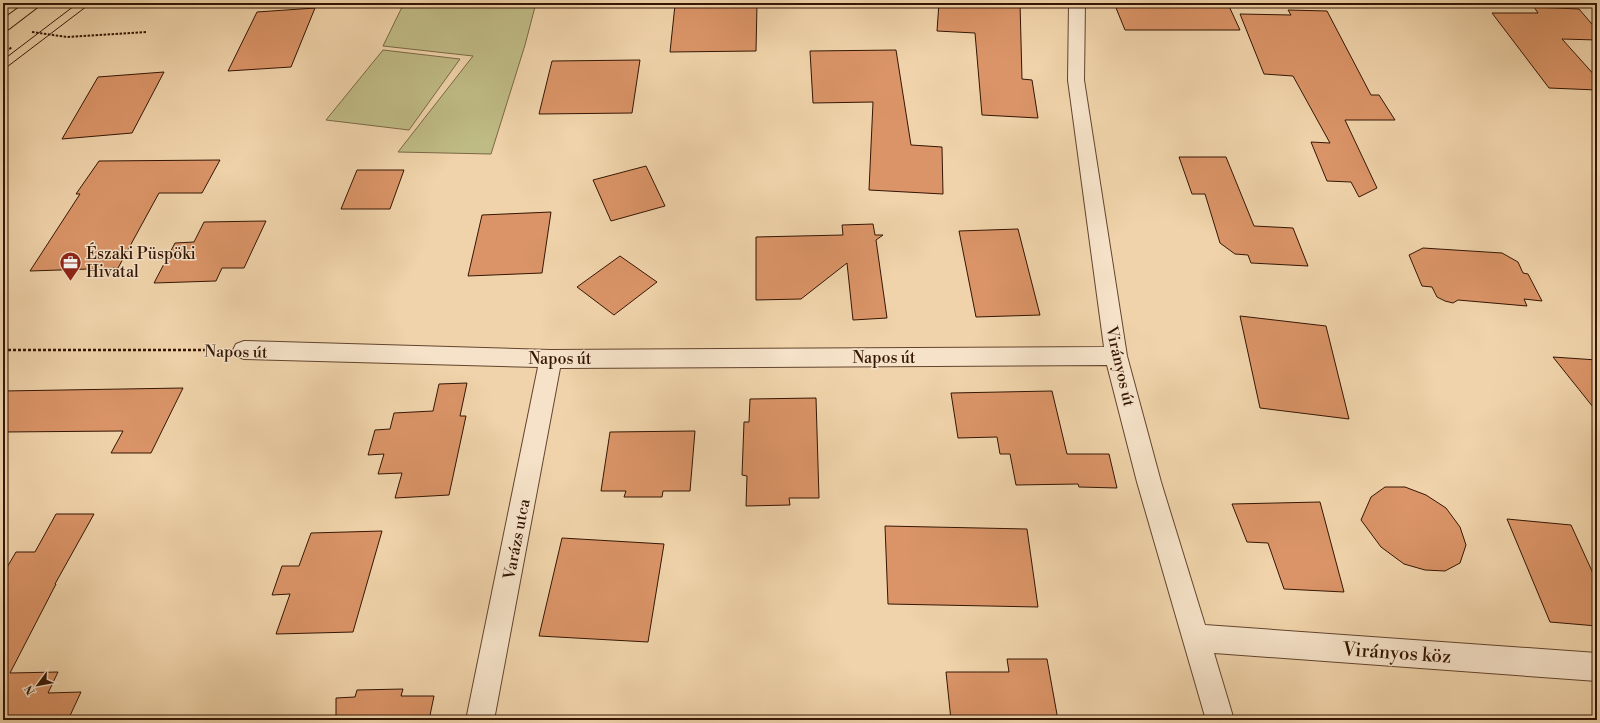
<svg xmlns="http://www.w3.org/2000/svg" width="1600" height="723" font-family="'Libre Bodoni',serif">
	<style>
		.green { fill: #bfbb85; stroke: #7a6844 }
		.building { fill: #da9467; stroke: #341604 }
		.lines { fill: none; stroke-linecap: round; stroke-linejoin: round }
		.minor-casing { stroke: #63452e; stroke-width: 2 }
		.major-casing { stroke: #341604; stroke-width: 2 }
		.path-far1 { stroke: #341604; stroke-width: 2; stroke-dasharray: 2.5 1.5; stroke-linecap: butt }
		.path { stroke: #341604; stroke-width: 2.5; stroke-dasharray: 3 2; stroke-linecap: butt }
		.minor { fill: #f5e2c8; fill-rule: evenodd }
		.major { fill: #f0d3aa; fill-rule: evenodd }
		.tram { stroke: #341604; stroke-width: 1 }
		.labels { text-anchor: middle; stroke-width: 3; stroke-linejoin: round; paint-order: stroke }
		.poi-label { font-size: 16px; fill: #341604; stroke: #f5e2c8; text-anchor: start }
		.street-label { font-size: 16px; fill: #341604; stroke: #f5e2c8 }
		.near-street-label { font-size: 19px; fill: #341604; stroke: #f5e2c8 }
	</style>
	<rect width="100%" height="100%" fill="#f0d3aa"/>
	<filter id="stains"><feTurbulence type="fractalNoise" baseFrequency=".005" numOctaves="4"/><feColorMatrix values="0 0 0 0 .2 0 0 0 0 .09 0 0 0 0 .02 0 0 0 .5 -.17"/></filter>
	<radialGradient id="worn" r=".72"><stop offset=".6" stop-color="#630" stop-opacity="0"/><stop offset="1" stop-color="#630" stop-opacity=".3"/></radialGradient>
	<path class="green" d="M404,3h132l-11,42 -34,109 -93,-2 75,-96 -90,-10z
		M383,50l77,9 -51,71 -83,-10z"/>
	<path class="building" d="M939,3h81l2,76 10,1 6,38 -56,-3 -7,-82 -38,-2z
		M1114,3l114,1 12,26h-115z
		M757,4l-1,47 -86,1 5,-47z
		M1534,7l45,2 18,21v10l-35,-1 35,39v12l-48,-2 -57,-75h46z
		M315,8l-24,59 -63,4 29,-59z
		M1288,10l39,1 44,84h8l16,25h-50l32,68 -18,9 -8,-15 -24,-1 -16,-39 19,1 -37,-67 -29,-2 -24,-60 51,1z
		M896,50l15,95 31,2 1,47 -74,-4 4,-88 -60,1 -3,-52z
		M640,60l-8,53 -93,1 13,-53z
		M164,72l-32,61 -70,6 36,-62z
		M1179,157h47l28,69 39,2 15,38 -57,-3 -3,-8 -13,-1 -15,-11 -15,-49h-13z
		M220,160l-18,33h-43l-41,75 -88,3 50,-77h-4l23,-33z
		M646,166l19,40 -54,15 -18,-41z
		M357,170h47l-14,39h-49z
		M551,212l-9,61 -74,3 14,-61z
		M266,221l-22,47h-22l-6,13 -62,2 21,-40 19,-1 10,-20z
		M873,224l2,11h8l-7,5 11,78 -34,2 -6,-57 -46,36 -45,1v-63l87,-2 -1,-10z
		M1018,229l22,86 -64,2 -17,-86z
		M1423,248l79,5 16,9 5,11 5,1 14,27 -18,-2 3,7 -69,-6 -5,3 -8,-2 -8,-4 -5,-10 -10,-1 -13,-31z
		M620,256l37,26 -43,33 -37,-28z
		M1240,316l86,10 23,93 -89,-11z
		M1553,357l44,3v52z
		M467,383l-7,33h6l-17,79 -54,3 7,-25 -24,1 6,-20 -16,1 7,-25 15,-1 4,-16 39,-2 6,-27z
		M183,388l-32,65h-40l12,-22 -120,1v-41z
		M1052,391l15,63h42l8,34 -38,-1 -1,-3 -62,1 -6,-31h-10l-3,-17 -39,1 -7,-45z
		M816,398l3,100h-30l1,7 -44,1 1,-30 -5,-1 2,-53h5l1,-23z
		M695,431l-5,60h-27l-1,6h-38l2,-6h-25l9,-59z
		M1385,487h20l21,8 20,13 14,19 6,18 -6,18 -15,8 -20,-1 -21,-6 -23,-17 -20,-27 10,-23z
		M1320,502l24,90 -60,-3 -16,-46 -21,-1 -15,-38z
		M56,514h38l-39,70h1l-46,89 48,-1 -10,21 33,-1 -13,28h-65v-146l13,-22h19z
		M1507,519l64,6 26,57v44l-47,-4z
		M885,526l142,3 11,78 -150,-3z
		M382,531l-29,101 -77,2 14,-40 -18,1 10,-29h17l12,-33z
		M562,538l102,6 -16,98 -109,-6z
		M1007,659h40l11,61h-107l-5,-48h63z
		M403,689l-2,7h33l-5,24h-93v-22l19,-1 2,-7z"/>
	<g class="lines">
		<defs>
			<path id="minor" d="M1069,3h16l-1,77 43,276 34,126 44,143 392,28v28l-383,-28 20,67h-28l-69,-238 -30,-117 -547,3 -66,352h-28l72,-353 -294,-8 -8,-3 -3,-6 3,-6 8,-3 307,9 553,-3 -36,-267z"/>
			<path id="major" d="M25,3h18l-34,26 -6,2v-12z"/>
		</defs>
		<use href="#minor" class="minor-casing"/>
		<use href="#major" class="major-casing"/>
		<path class="path-far1" d="M32,32l35,5 79,-5
			M3,54l9,-7"/>
		<path class="path" d="M3,350h215"/>
		<use href="#minor" class="minor"/>
		<use href="#major" class="major"/>
		<path class="tram" d="M3,60l75,-57
			M3,70l88,-67"/>
	</g>
	<defs>
		<symbol id="office-pin" viewBox="-11 -11 22 30"><path d="M0 17L-7.5 6A9.5 9.5 0 1 1 7.5 6Z" fill="#8f2418" stroke="#f5e2c8"/><path d="M-6-3h4V-5.5h4V-3h4V5H-6ZM-1-4.5V-3h2v-1.5ZM-6 0V1H6V0Z" fill="#fff"/></symbol>
	</defs>
	<g fill-rule="evenodd">
		<use href="#office-pin" x="58" y="250" width="25" height="34"/>
	</g>
	<g class="labels">
		<g class="poi-label">
			<text x="86" y="259">Északi Püspöki<tspan x="86" dy="18">Hivatal</tspan></text>
		</g>
		<g class="street-label">
			<text transform="translate(236 351) rotate(1)" y="6">Napos út</text>
			<text x="884" y="363">Napos út</text>
			<text x="560" y="364">Napos út</text>
			<text transform="translate(1121 366) rotate(77)" y="6">Virányos út</text>
			<text transform="translate(516 539) rotate(-79)" y="6">Varázs utca</text>
		</g>
		<g class="near-street-label">
			<text transform="translate(1397 652) rotate(4)" y="7">Virányos köz</text>
		</g>
	</g>
	<rect width="1600" height="723" fill="none" stroke="#f0d3aa" stroke-width="16"/>
	<rect x="4" y="4" width="1592" height="715" fill="none" stroke="#341604" stroke-width="2"/>
	<rect x="8" y="8" width="1584" height="707" fill="none" stroke="#341604"/>
	<g transform="translate(38 685) rotate(238)" stroke="#f5e2c8" stroke-width="3" paint-order="stroke">
	<path d="M0-3L7 15L0 10L-7 15Z" fill="#341604"/>
	<text y="-6" font-size="11" font-weight="bold" text-anchor="middle" fill="#341604">N</text>
	</g>
	<rect width="100%" height="100%" filter="url(#stains)"/>
	<rect width="100%" height="100%" fill="url(#worn)"/>
</svg>
